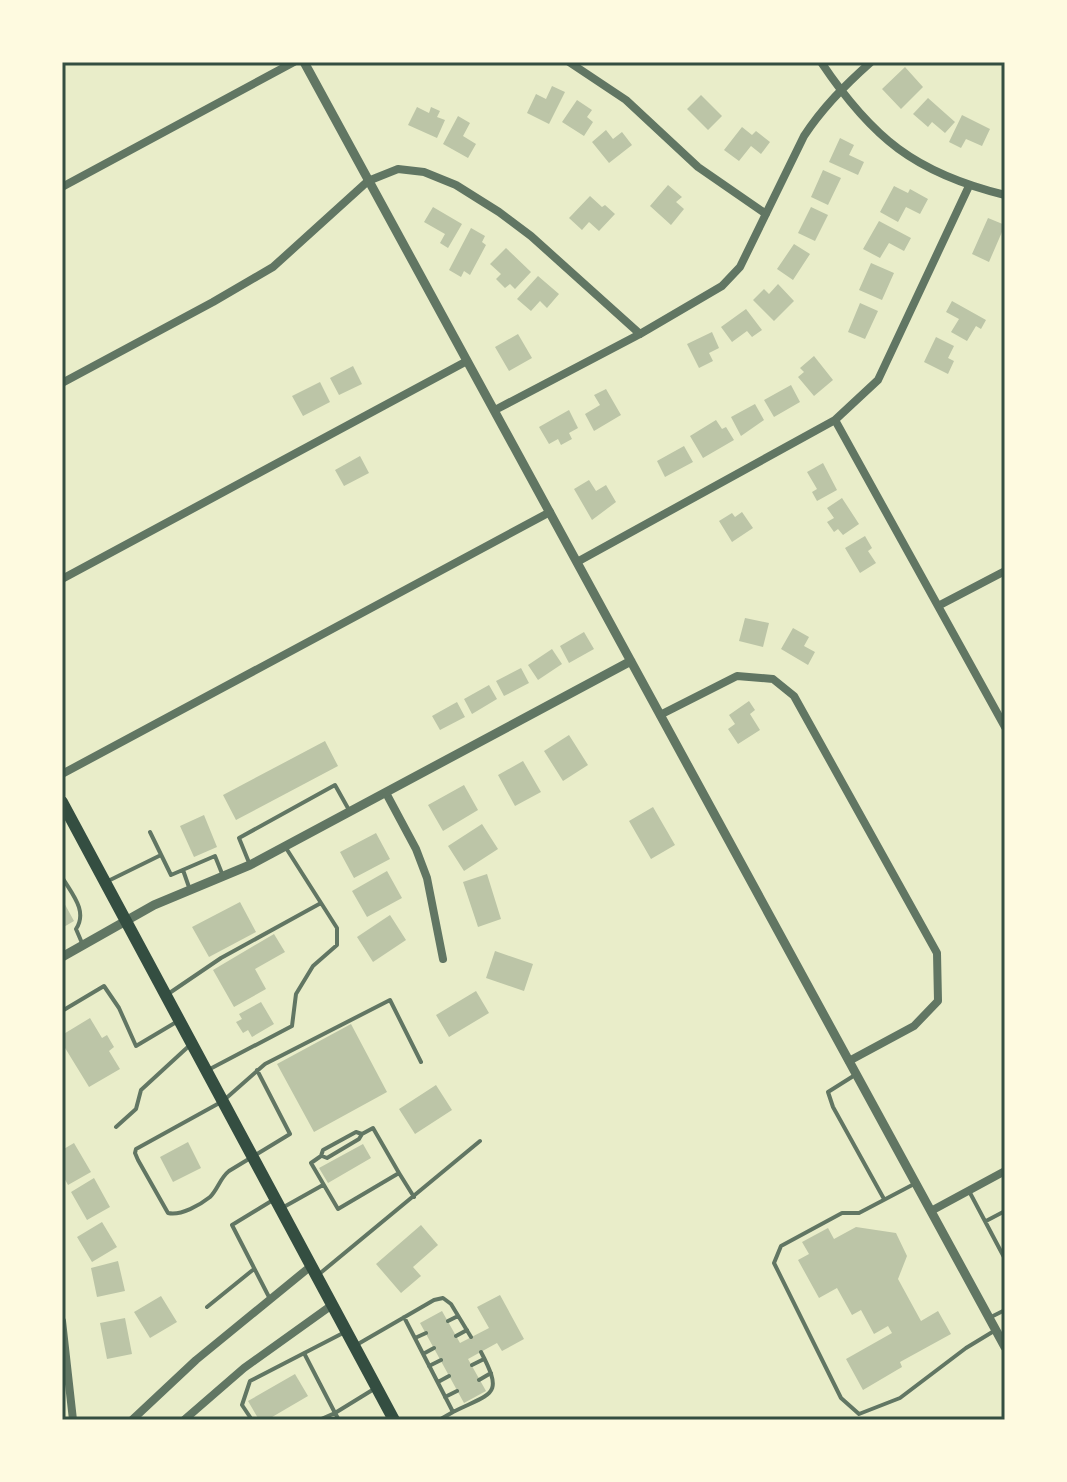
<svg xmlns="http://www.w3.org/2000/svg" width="1067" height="1482" font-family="Cabin,sans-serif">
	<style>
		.building { fill: #bcc5a7 }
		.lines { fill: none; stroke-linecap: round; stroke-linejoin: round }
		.service { stroke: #617663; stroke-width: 4 }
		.minor { stroke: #617663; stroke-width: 8 }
		.tertiary { stroke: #617663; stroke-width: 9 }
		.trunk { stroke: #344e41; stroke-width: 12 }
		.neatline { fill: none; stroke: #344e41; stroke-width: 3 }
	</style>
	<rect width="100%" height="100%" fill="#e9edc9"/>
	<path class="building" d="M905,67l18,20 -22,22 -19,-20z
		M552,86l13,6 -16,32 -22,-11 9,-19 10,5z
		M701,95l21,21 -14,14 -21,-21z
		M928,98l27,24 -10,11 -13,-11 -4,5 -15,-13z
		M577,100l15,10 -5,7 6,5 -9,14 -22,-14z
		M417,107l12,6 2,-6 9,4 -3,6 8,3 -8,18 -29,-13z
		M962,115l28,14 -8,17 -16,-7 -5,9 -12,-6z
		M458,116l12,7 -7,13 13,8 -8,14 -25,-14z
		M742,127l10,8 4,-4 14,11 -9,12 -10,-8 -12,15 -15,-11z
		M606,130l7,9 9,-7 10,13 -23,18 -17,-21z
		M840,138l14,7 -5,10 15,7 -6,13 -29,-13z
		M823,170l18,8 -13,27 -17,-8z
		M668,185l14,12 -6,5 8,7 -13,16 -21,-19z
		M894,186l14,7 2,-4 18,10 -8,15 -14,-7 -8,15 -18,-10z
		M590,196l12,11 3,-2 10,9 -16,17 -10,-9 -7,8 -13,-12z
		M433,207l29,17 -14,24 -8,-5 5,-9 -21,-12z
		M811,207l17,8 -13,26 -17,-8z
		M988,218l17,7 -16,37 -17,-8z
		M879,221l32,17 -7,13 -15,-8 -9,15 -17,-9z
		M471,228l14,8 -3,6 4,3 -16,30 -6,-4 -3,6 -12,-7z
		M794,244l16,10 -17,26 -16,-11z
		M506,248l25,24 -16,17 -5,-5 -5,4 -9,-9 5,-5 -11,-10z
		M871,263l23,10 -12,27 -23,-10z
		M538,276l21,18 -12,14 -7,-7 -9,10 -14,-12z
		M778,284l16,17 -20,20 -21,-21 11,-11 5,5z
		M952,301l34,19 -5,9 -5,-3 -9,15 -16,-9 8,-13 -13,-7z
		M860,303l18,8 -13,28 -17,-7z
		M746,309l16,21 -10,7 -5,-6 -15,11 -11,-15z
		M712,332l7,16 -10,5 4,8 -14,7 -12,-24z
		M518,334l14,24 -23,13 -14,-24z
		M936,337l18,9 -6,12 6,3 -6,13 -24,-12z
		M814,356l19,24 -19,16 -16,-19 6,-5 -4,-4z
		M353,366l9,18 -23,11 -9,-17z
		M320,382l10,20 -27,14 -11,-20z
		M791,385l9,17 -26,15 -10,-17z
		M606,389l15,26 -27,16 -9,-17 15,-9 -6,-10z
		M755,404l9,16 -23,16 -10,-19z
		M569,410l9,18 -9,5 3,6 -11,6 -3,-6 -9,5 -10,-17z
		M716,420l6,9 4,-2 8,13 -31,18 -13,-22z
		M684,446l9,16 -28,15 -8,-16z
		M360,456l9,17 -25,13 -9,-16z
		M823,463l14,27 -20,11 -5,-9 5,-3 -10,-17z
		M589,480l7,11 10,-6 10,17 -24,18 -18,-31z
		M842,498l17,26 -16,11 -5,-6 -4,3 -7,-10 7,-4 -7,-10z
		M742,512l11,16 -21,14 -13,-21 13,-8 3,4z
		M865,536l7,12 -4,3 8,12 -16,10 -15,-25z
		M745,618l24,5 -6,24 -24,-6z
		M793,628l16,9 -5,9 11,6 -7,13 -27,-16z
		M584,632l10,17 -25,14 -9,-17z
		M552,649l10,15 -24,16 -10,-15z
		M521,668l8,15 -25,13 -8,-15z
		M489,685l8,14 -25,15 -8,-15z
		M749,701l6,9 -5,4 10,16 -22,14 -10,-15 7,-5 -6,-9z
		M457,702l8,15 -25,13 -8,-14z
		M569,735l19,30 -25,16 -19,-30z
		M325,741l13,25 -102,54 -13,-25z
		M523,761l18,31 -26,14 -17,-31z
		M464,785l14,25 -35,21 -15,-26z
		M653,807l22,38 -24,14 -22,-38z
		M204,815l13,32 -23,10 -14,-31z
		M482,824l16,25 -34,22 -16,-25z
		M376,833l14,26 -36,19 -14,-26z
		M387,871l15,27 -35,19 -15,-26z
		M487,874l14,45 -23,8 -15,-45z
		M62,899l12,22 -12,7z
		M240,902l16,30 -47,25 -17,-30z
		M390,915l16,25 -33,22 -16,-25z
		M274,934l11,18 -30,17 11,20 -32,18 -21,-37z
		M495,951l38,13 -9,27 -38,-13z
		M476,991l13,22 -40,24 -13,-22z
		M261,1002l13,22 -22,13 -4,-7 -5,3 -7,-11 6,-3 -3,-5z
		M90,1018l12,20 5,-3 7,12 -5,4 11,18 -31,18 -27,-44v-8z
		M351,1024l36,68 -73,40 -37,-68z
		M436,1085l16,25 -37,24 -16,-25z
		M188,1142l13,26 -28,14 -13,-25z
		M74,1143l17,29 -23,13 -6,-11v-24z
		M363,1144l8,14 -43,25 -9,-15z
		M94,1178l16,29 -23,13 -16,-28z
		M102,1222l15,25 -25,15 -15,-25z
		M421,1225l17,20 -25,22 8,9 -20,17 -25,-29z
		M856,1227l40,6 11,23 -9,23 23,42 17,-10 13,23 -51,28 2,5 -39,23 -17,-31 46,-26 -4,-7 -14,8 -13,-24 -9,5 -15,-27 -18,10 -21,-38 11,-6 -7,-12 26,-14 6,11z
		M118,1261l7,30 -28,6 -6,-29z
		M500,1295l24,44 -22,12 -5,-8 -29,16 18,32 -22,12 -44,-80 22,-12 18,32 29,-15 -12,-21z
		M161,1296l16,26 -27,16 -16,-26z
		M125,1318l7,36 -25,5 -7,-36z
		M295,1374l13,22 -41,24h-8l-11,-19z"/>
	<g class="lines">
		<path class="service" d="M150,832l21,43 44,-19 8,20
			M250,865l-11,-27 96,-53 14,25
			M183,870l7,20
			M62,877c10,17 26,34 14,52l6,14
			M106,882l55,-27
			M168,994l53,-36 100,-55
			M62,1011l42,-25 15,22 17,38 42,-25
			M208,1070l84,-44 4,-32 17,-28 24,-21v-17l-51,-80
			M257,1070l33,64 -61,37c-9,7 -11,18 -19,26 -10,8 -29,19 -42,16l-30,-53 -3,-7 1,-4 87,-48 42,-37 125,-64 31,62
			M855,1075l-27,17 5,15 51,92
			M116,1127l20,-18 5,-19 49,-45
			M362,1134l-6,-2 -33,18 -2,6 -10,7 27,46 61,-36 15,24
			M322,1156l5,2 32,-19 3,-5 11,-6 26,45
			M916,1183l-57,30h-17l-61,33 -7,17 67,135 18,16 41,-16 66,-50 28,-17
			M969,1191l36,68
			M282,1208l41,-23
			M986,1221l19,-10
			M318,1275l162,-134
			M270,1299l-38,-74 41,-25
			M207,1307l47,-38
			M404,1317l49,95 -14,8
			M991,1317l14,-7
			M448,1321l10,-5
			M456,1336l11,-6
			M415,1338l11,-5
			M358,1344l76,-44 9,-2 8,6 20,33
			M304,1353l31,60 39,-24
			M423,1354l11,-6
			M472,1365l12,-6
			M429,1366l12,-6
			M479,1380l12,-7
			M438,1382l11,-6
			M445,1397l12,-6
			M453,1412c40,-20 51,-16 28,-60
			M252,1420l-10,-15 8,-24 95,-49
			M319,1420l16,-7 4,7"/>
		<path class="minor" d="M569,62l57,38 72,67 68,47
			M821,62c51,76 94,111 184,133
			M62,187l232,-125
			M62,383l151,-81 60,-35 95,-86 30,-12 26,3 32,13 43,27 32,24 109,98
			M495,410l145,-76 82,-48 18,-19 64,-131c19,-29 41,-51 67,-74
			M835,420l170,307
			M577,562l258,-142 43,-40 91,-194
			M62,579l405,-218
			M938,606l67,-35
			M660,715l77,-39 36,3 21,17 143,257 1,48 -24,25 -65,35
			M62,774l488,-262
			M386,793l30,56 11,29 16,81
			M931,1211l74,-40
			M62,1321l11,99
			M132,1420l64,-60 115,-94
			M184,1420l60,-52 88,-63"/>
		<path class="tertiary" d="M304,62l701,1285
			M62,957l92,-52 96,-40 381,-204"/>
		<path class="trunk" d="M62,802l332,618"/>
	</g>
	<rect width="1067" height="1482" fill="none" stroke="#fefae0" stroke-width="128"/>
	<rect x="64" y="64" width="939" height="1354" class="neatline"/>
</svg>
